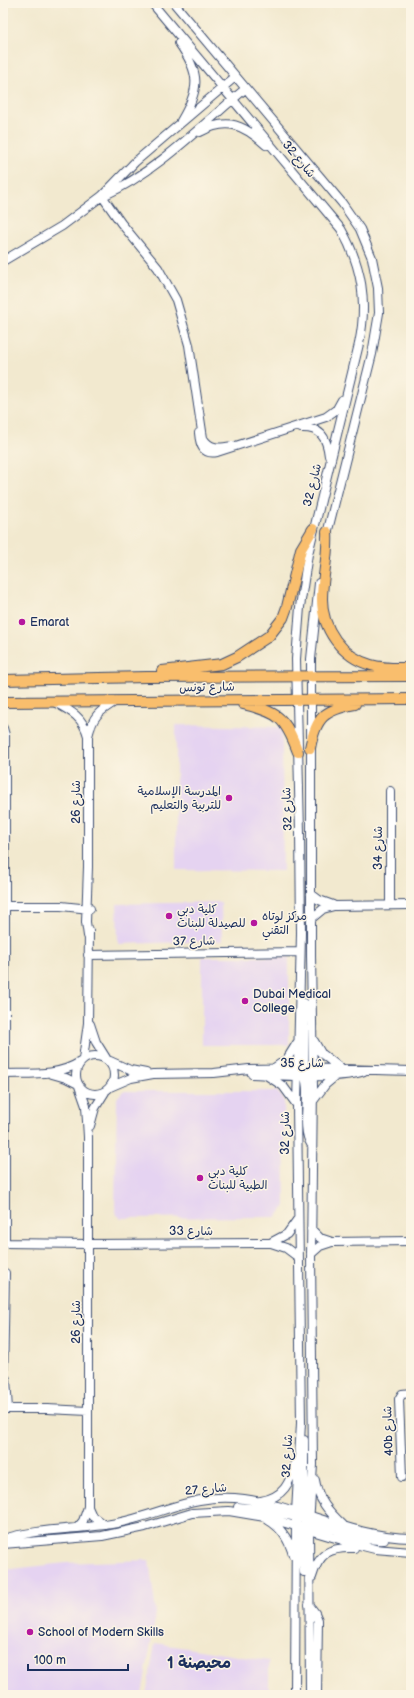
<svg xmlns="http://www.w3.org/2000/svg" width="414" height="1698" font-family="'Balsamiq Sans','Playpen Sans Arabic',sans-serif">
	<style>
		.built { fill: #e5d3f1 }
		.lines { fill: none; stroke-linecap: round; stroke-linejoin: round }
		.minor-casing { stroke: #3b4b6f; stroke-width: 10 }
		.major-casing { stroke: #3b4b6f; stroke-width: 12 }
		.minor { stroke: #fff; stroke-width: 8 }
		.major { stroke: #f9be6d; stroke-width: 10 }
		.poi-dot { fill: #b5179e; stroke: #fcf5e5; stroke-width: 1.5 }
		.labels { text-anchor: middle; stroke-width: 3; stroke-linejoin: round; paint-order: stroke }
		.street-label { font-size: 12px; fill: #1b2f5e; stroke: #fcf5e5 }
		.poi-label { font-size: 12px; fill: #1b2f5e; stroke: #fcf5e5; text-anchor: start }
		.district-label { font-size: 16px; font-weight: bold; fill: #1b2f5e; stroke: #fcf5e5 }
	</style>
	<rect width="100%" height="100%" fill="#fcf5e5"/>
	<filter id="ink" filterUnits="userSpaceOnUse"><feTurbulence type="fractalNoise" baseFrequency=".025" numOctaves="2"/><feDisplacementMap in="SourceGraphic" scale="8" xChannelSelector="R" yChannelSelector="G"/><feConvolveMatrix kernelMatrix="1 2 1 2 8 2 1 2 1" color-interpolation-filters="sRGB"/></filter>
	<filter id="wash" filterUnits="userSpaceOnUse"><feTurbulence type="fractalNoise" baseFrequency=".012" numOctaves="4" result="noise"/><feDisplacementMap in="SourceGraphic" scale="16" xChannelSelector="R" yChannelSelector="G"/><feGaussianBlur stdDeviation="0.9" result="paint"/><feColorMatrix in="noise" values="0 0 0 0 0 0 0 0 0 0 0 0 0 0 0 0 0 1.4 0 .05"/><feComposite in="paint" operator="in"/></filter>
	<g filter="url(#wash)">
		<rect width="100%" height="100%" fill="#f2e9cf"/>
		<path class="built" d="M176,725l106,2 1,144 -107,-1z
			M221,902l1,39 -104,3 -1,-40z
			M202,957h87v88h-87z
			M123,1091h153l8,8 1,107 -9,11 -155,1 -4,-3 -2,-8 1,-56 1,-53z
			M149,1560l7,53 -14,82h-139v-125l63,-7z
			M155,1643l114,18v34h-123z"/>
	</g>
	<g filter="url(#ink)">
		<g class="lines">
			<defs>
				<path id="minor" d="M152,3l189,226c21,37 27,73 18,115l-51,210 -8,53 -4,52 4,173 1,101 -4,172 4,318 -5,89 -1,183
					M174,3l168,200 18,26 12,29 6,30 1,25 -7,41 -46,184
					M179,43c22,31 21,46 2,78
					M200,132c28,-15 44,-7 66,13
					M105,195c50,-22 98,-71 140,-106
					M102,196l19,27 37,45 18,32 13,45 14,93c7,12 17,10 29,8
					M3,261l59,-35 40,-30 33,-34 100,-85
					M301,428c19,-1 26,9 28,28
					M199,433c1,12 4,22 18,19l109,-35 11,-8 5,-9
					M54,702c17,9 29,15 34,34
					M3,728l2,7v508
					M311,894l8,6 14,5
					M390,905v-114
					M3,906h58l29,3
					M311,919l12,-10 11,-3 77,-1
					M88,936l-2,-14 2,-55v-131c5,-20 10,-24 28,-35
					M88,955l212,-3
					M304,1003v63l4,7
					M90,1024l6,18 10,16
					M314,1041l7,12 19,15
					M76 1075a19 19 0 1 1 38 0a19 19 0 1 1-38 0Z
					M83,1059l5,-36 1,-92
					M110,1061l20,9 16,3
					M274,1068l13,-9 10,-16
					M302,1072c12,15 -3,53 9,72
					M3,1074c26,-1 54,3 77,-12
					M52,1074l14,4 12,6
					M252,1074c27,1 89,6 112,-3
					M266,1075l17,11 14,19
					M110,1087l21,-9 22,-4 61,-1 35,-4 56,-1 106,3
					M313,1101l12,-16 12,-10
					M90,1126l5,-18 10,-16
					M311,1229l9,9 12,4 79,-1
					M272,1242l15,-8 10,-14
					M3,1243l85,1 183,-1 15,5 12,9
					M311,1254l9,-8 12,-4
					M6,1379l2,30
					M3,1385l2,-112
					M3,1409h44l41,2
					M304,1440v80
					M402,1477l-3,-78 3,-5 9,-1
					M315,1480c3,20 14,32 28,45
					M261,1501c23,-4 29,-18 34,-38
					M88,1507l4,9 12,9
					M238,1507l22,2 41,9
					M268,1520c14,8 21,20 25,35
					M304,1524c23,-2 54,18 80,16
					M302,1526l2,46
					M77,1528l6,-7 5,-14v-370l-2,-31 -7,-20
					M3,1539c37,-11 76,-9 114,-16 46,-9 77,-31 127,-24 57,8 108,38 167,39
					M3,1544l99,-8 43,-9 47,-14 37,-2 36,6 94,28 16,4 36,3
					M312,1577c7,-24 17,-30 42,-29
					M309,1605l6,8 3,7 -1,75
					M310,1695l-1,-171 4,-59 -2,-211 2,-168 -2,-131v-296l8,-76"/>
				<path id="major" d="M327,532c2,23 -5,45 -5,67 0,30 20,58 49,66 13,4 27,3 40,3
					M162,671l60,-7 15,-7 32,-21 14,-18 4,-11 14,-58 12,-20
					M3,680l144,-3 264,-1
					M3,702l408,-3
					M243,704c35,8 42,13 55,48
					M310,748c6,-31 14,-38 45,-44"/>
			</defs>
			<use href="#minor" class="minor-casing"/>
			<use href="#major" class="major-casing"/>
			<use href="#minor" class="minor"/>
			<use href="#major" class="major"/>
		</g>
	</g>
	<g class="poi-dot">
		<circle cx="22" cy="622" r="4"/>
		<circle cx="229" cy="798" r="4"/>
		<circle cx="169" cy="916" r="4"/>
		<circle cx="254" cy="923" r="4"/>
		<circle cx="245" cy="1001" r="4"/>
		<circle cx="200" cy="1178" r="4"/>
		<circle cx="30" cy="1632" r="4"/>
	</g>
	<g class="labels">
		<g class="street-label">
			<text transform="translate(299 159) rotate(50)" y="4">شارع 32</text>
			<text transform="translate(312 485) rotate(-76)" y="4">شارع 32</text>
			<text transform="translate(207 687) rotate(-1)" y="4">شارع تونس</text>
			<text transform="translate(76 802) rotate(-90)" y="4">شارع 26</text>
			<text transform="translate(287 809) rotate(-92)" y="4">شارع 32</text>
			<text transform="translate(378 848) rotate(-90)" y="4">شارع 34</text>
			<text transform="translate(194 941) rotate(-1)" y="4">شارع 37</text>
			<text x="302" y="1067">شارع 35</text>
			<text transform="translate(285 1133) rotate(-90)" y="4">شارع 32</text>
			<text x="191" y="1235">شارع 33</text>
			<text transform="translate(76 1322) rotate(-90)" y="4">شارع 26</text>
			<text transform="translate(388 1431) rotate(-92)" y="4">40b شارع</text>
			<text transform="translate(287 1456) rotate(-87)" y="4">شارع 32</text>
			<text transform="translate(206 1489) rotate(-5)" y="4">شارع 27</text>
		</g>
		<g class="poi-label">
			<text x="30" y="626">Emarat</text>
			<text x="221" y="795" text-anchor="end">المدرسة الإسلامية<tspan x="221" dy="14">للتربية والتعليم</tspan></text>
			<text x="177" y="913">كلية دبي<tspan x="177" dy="14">للصيدلة للبنات</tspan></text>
			<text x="262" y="920">مركز لوتاه<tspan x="262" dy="14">التقني</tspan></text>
			<text x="253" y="998">Dubai Medical<tspan x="253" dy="14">College</tspan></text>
			<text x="208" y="1175">كلية دبي<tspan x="208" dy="14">الطبية للبنات</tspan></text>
			<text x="38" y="1636">School of Modern Skills</text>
		</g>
		<g class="district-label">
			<text x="199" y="1668">محيصنة 1</text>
		</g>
	</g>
	<rect width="414" height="1698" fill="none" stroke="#fcf5e5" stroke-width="16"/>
	<path d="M28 1664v6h100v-6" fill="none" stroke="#1b2f5e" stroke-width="2"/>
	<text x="34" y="1664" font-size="12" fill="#1b2f5e" stroke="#fcf5e5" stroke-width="3" paint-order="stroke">100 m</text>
</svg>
